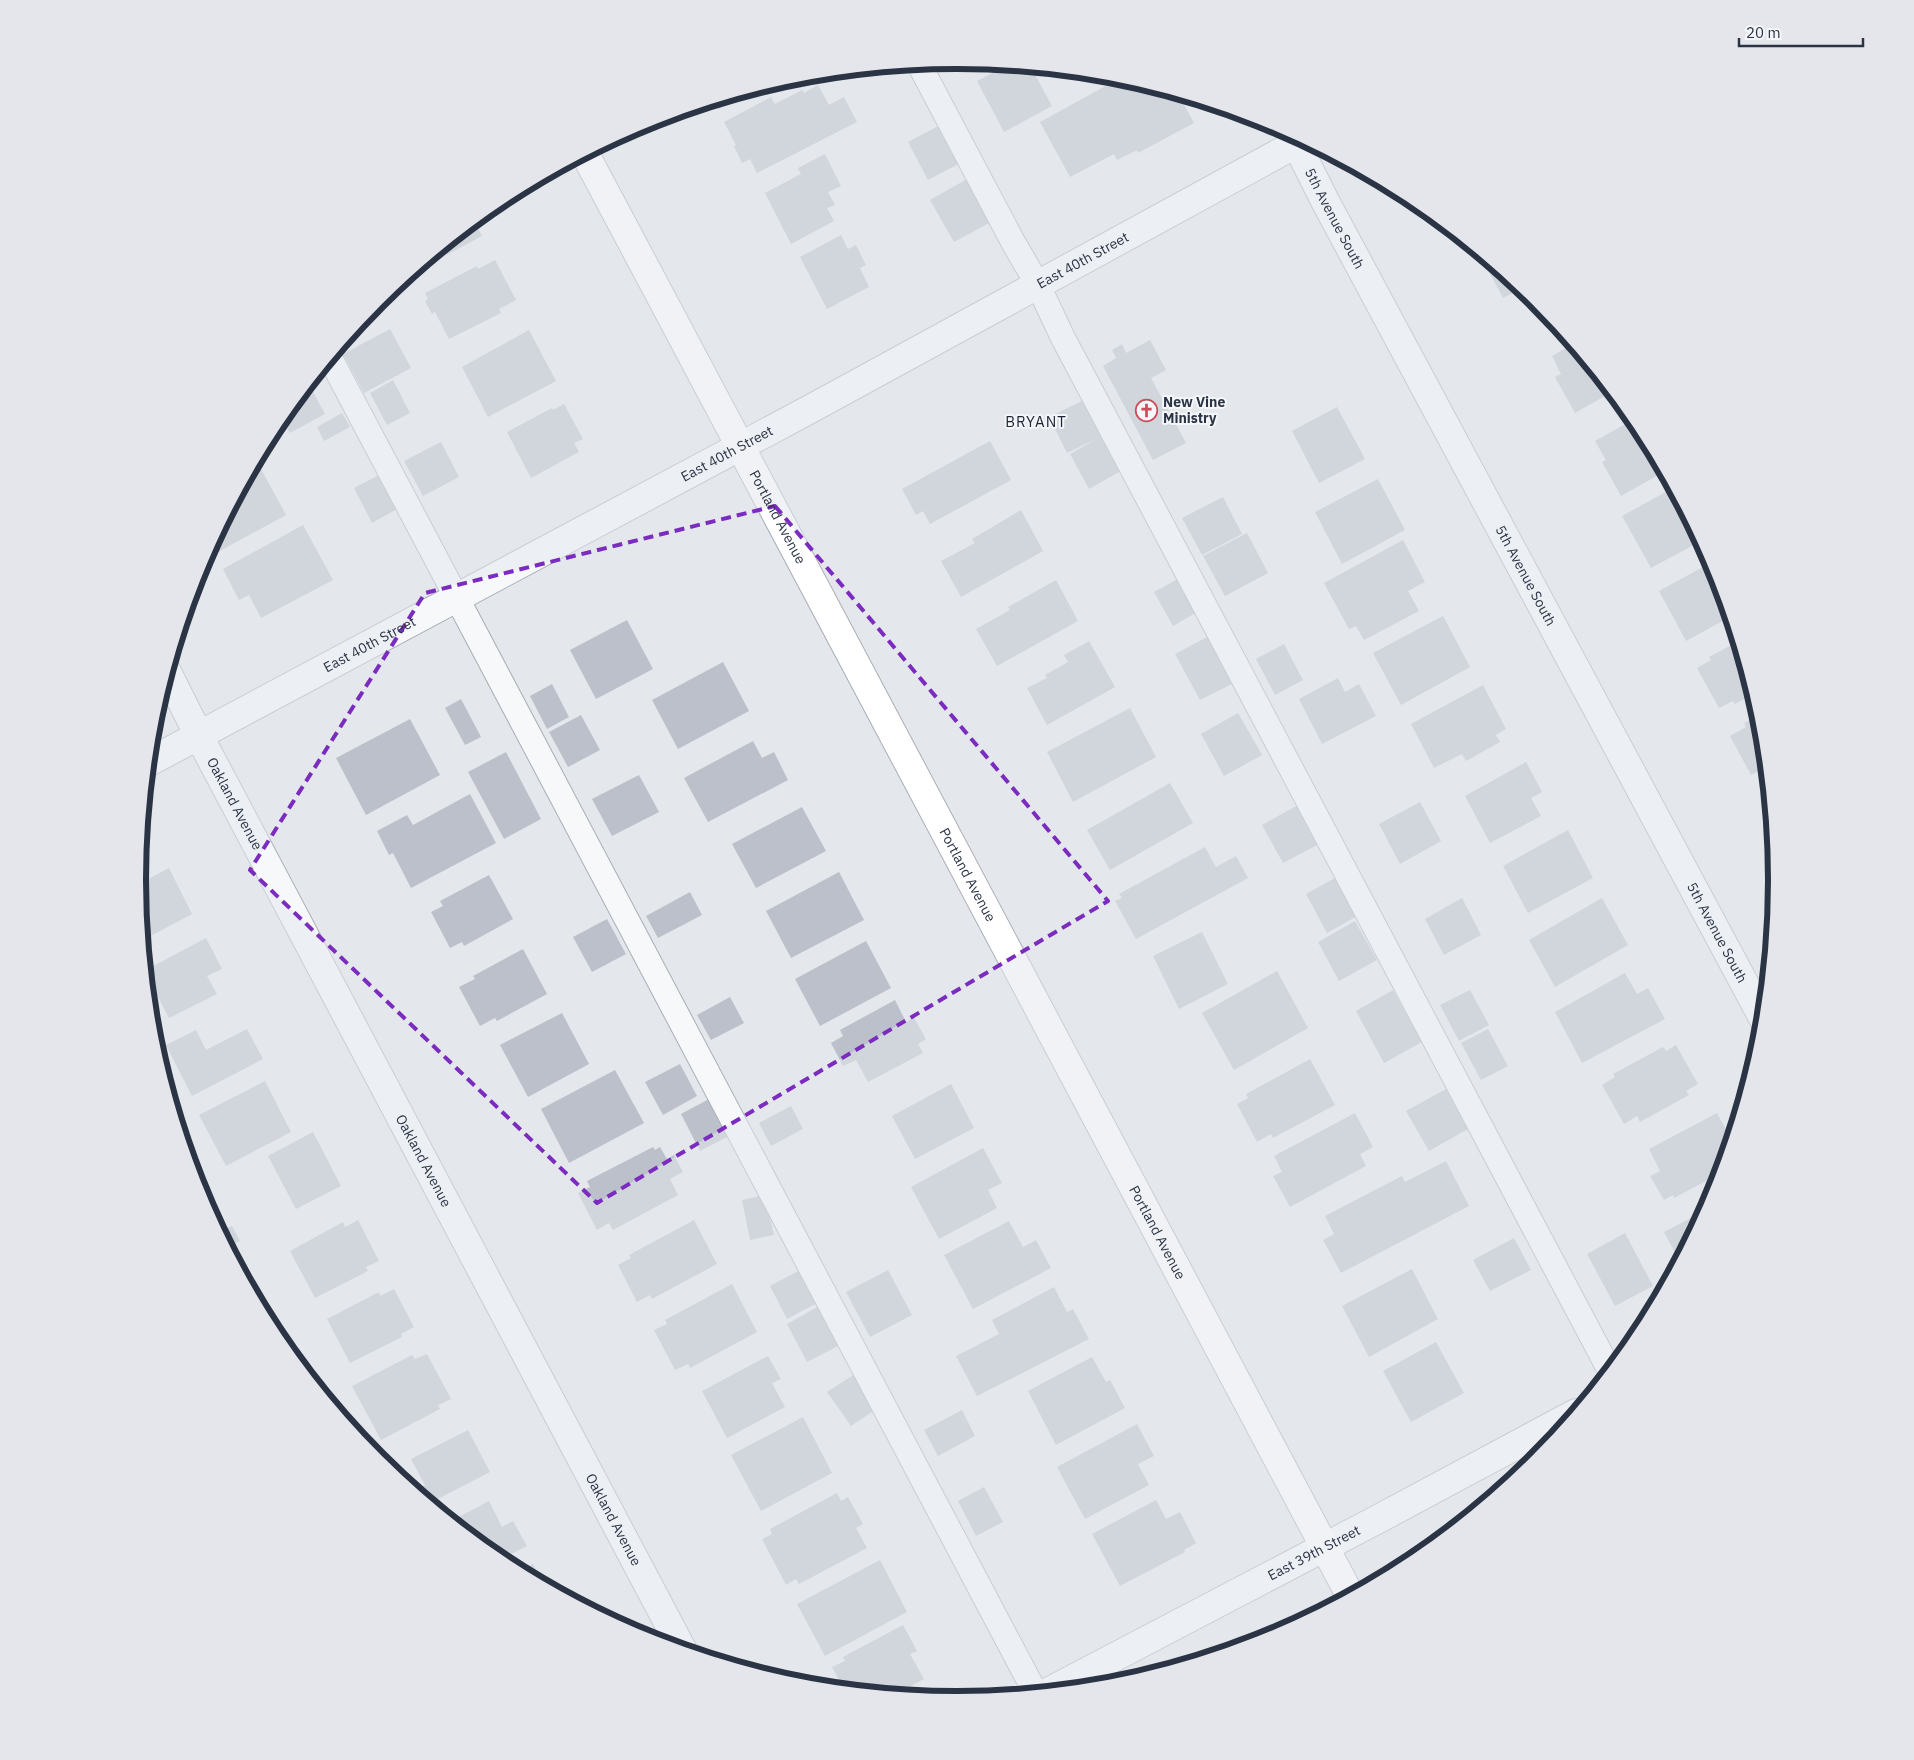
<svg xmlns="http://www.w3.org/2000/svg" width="1914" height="1760" font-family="'IBM Plex Sans',sans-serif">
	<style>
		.building { fill: #bbc0ca }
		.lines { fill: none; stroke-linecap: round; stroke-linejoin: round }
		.lane-casing { stroke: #a9aeb7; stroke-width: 26 }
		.street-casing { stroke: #a9aeb7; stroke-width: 30 }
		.secondary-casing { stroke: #a9aeb7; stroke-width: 30 }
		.lane { stroke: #f7f8fa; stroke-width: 24 }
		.street { stroke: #f7f8fa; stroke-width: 28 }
		.secondary { stroke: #fff; stroke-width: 28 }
		.marked { fill: none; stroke: #7b2cbf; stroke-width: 4; stroke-dasharray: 10 6; stroke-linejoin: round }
		.labels { text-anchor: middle; stroke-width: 4; stroke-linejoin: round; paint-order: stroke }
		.street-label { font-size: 14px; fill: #2b3445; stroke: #f4f6f9 }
		.poi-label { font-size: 14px; font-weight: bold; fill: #2b3445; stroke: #f4f6f9; text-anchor: start }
		.neighbourhood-label { font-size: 15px; letter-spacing: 1px; fill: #1d2536; stroke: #f4f6f9 }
		.rim { fill: none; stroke: #2b3445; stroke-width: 6 }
	</style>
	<rect width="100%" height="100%" fill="#e4e7ec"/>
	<path class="building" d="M1007,65l24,2 21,39 -48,26 -27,-51z
		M1122,77l57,18 15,28 -56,30 -1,-3 -20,10 -3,-6 -44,23 -30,-55z
		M818,85l11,20 15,-8 13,25 -100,51 -7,-14 -8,4 -8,-17 2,-1 -12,-23 47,-25 4,7 27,-14 2,3z
		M752,89l-33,20 -5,-8 31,-9z
		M944,123l20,38 -36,19 -20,-38z
		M825,154l16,32 -13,6 7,13 -8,3 7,13 -43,23 -26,-51 36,-19 -3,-6z
		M967,179l24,43 -37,20 -24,-42z
		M474,221l8,15 -73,39v-1z
		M841,235l7,14 8,-4 10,20 -6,3 9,19 -42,22 -27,-52z
		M1479,253l43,35 -19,10z
		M495,260l21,40 -17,9 2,4 -52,26 -14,-27 -3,2 -7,-13 3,-2 -3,-6 52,-27 1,3z
		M390,329l21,39 -47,25 -21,-39z
		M529,330l27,51 -68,36 -26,-50z
		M1150,340l16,30 -15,8 35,65 -33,17 -50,-94 13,-8 -4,-8 10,-6 4,9z
		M1573,344l39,48 -37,21 -20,-36 6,-3 -9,-18z
		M393,380l17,33 -23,12 -17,-32z
		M312,390l13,24 -35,19 -9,-16 16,-19z
		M1090,397l36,71 -37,21 -19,-35 28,-16 -31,15 -18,-36z
		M564,404l19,35 -9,4 5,9 -48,26 -24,-46 45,-24 1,2z
		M1337,407l28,52 -46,24 -27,-52z
		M342,413l8,14 -26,14 -7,-14z
		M1634,419l30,53 -43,24 -19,-34 4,-2 -11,-19z
		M990,441l21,39 -81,44 -7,-13 -7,4 -14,-26z
		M441,442l18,35 -36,19 -19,-35z
		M261,469l25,46 -68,37 -6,-10 35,-66z
		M379,475l18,34 -25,14 -18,-35z
		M1378,479l27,51 -63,34 -27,-52z
		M1673,488l28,53 -50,27 -29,-52z
		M1223,497l19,37 -40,21 -20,-37z
		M1021,510l22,41 -82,46 -20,-36 34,-18 -3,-4z
		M303,525l30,55 -72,38 -12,-23 -10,5 -16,-31z
		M1247,533l21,40 -43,23 -22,-40z
		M1403,540l22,42 -17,9 11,20 -55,29 -8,-14 -7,3 -25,-46z
		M1712,562l18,55 -44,24 -27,-50z
		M1185,575l19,33 -31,18 -19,-34z
		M1056,580l22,41 -81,45 -21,-37 34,-19 -2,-3z
		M1443,616l27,51 -69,38 -28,-52z
		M627,620l26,49 -57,30 -26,-49z
		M1211,635l25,47 -36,18 -25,-46z
		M1089,641l26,46 -68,38 -20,-37 20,-10 -2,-3 23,-13 -4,-7z
		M1737,642l16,52 -18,10 -2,-3 -14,7 -22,-40 14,-8 -2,-3z
		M1284,644l19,36 -28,15 -19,-36z
		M723,662l26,49 -71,38 -26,-49z
		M1338,678l7,14 14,-8 17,32 -54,28 -23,-45z
		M552,684l17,33 -22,12 -17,-33z
		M1483,685l23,44 -10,6 4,7 -34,19 -4,-7 -28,14 -23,-44z
		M461,699l20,38 -16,8 -20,-37z
		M1130,708l26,49 -83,45 -26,-50z
		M1238,713l24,42 -38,21 -23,-42z
		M581,715l19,35 -32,17 -19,-35z
		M1760,715l6,52 -15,8 -21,-39 16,-9 -2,-4z
		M410,719l30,56 -74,40 -30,-57z
		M753,741l9,17 12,-6 14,28 -80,42 -24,-44z
		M506,752l35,67 -37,20 -36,-67z
		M1526,762l16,30 -11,6 10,18 -51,27 -25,-47z
		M639,775l20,37 -47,24 -20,-37z
		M1170,783l23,40 -83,47 -23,-40z
		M470,794l26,49 -85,45 -18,-35 -4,2 -12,-24 30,-16 6,10z
		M1420,802l21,39 -41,23 -21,-40z
		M1298,805l21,39 -36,19 -21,-38z
		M802,807l24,44 -70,37 -24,-44z
		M1568,830l25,48 -65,35 -25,-47z
		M1205,847l11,20 20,-11 12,22 -112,61 -21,-38 7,-3 -3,-4z
		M169,868l23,46 -49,26 -6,-55z
		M839,872l25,48 -73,38 -25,-47z
		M1344,873l22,38 -39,22 -21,-39z
		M489,875l24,44 -49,27 -2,-4 -12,6 -19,-36 12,-6 -3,-5z
		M690,892l12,23 -44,23 -12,-22z
		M1462,898l19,37 -37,20 -19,-36z
		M1602,898l26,47 -73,42 -26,-47z
		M607,919l19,35 -34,18 -19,-35z
		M1355,921l22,39 -38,21 -21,-39z
		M1202,932l26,52 -49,25 -26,-53z
		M206,938l16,31 -15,7 10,18 -48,24 -23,-44v-4z
		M866,941l25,47 -71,38 -25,-47z
		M523,949l24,45 -50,27 -2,-3 -15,8 -21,-39 16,-8 -2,-3z
		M1277,971l31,57 -74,42 -32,-57z
		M1625,973l12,21 11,-6 17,31 -83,44 -27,-51z
		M1393,990l29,52 -38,21 -28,-52z
		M1470,990l19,35 -30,16 -19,-36z
		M730,997l14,26 -33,17 -14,-25z
		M895,1000l11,22 8,-4 12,21 -8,5 5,9 -55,29 -12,-22 -13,6 -12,-23 12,-7 -3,-6z
		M562,1013l27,51 -61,33 -28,-52z
		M247,1029l16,30 -71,37 -26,-51 30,-15 10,20z
		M1488,1029l20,37 -27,14 -20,-37z
		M1676,1045l22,39 -12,7 3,4 -49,27 -3,-6 -13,8 -22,-39 13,-8 -2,-3 50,-27 3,4z
		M1310,1059l25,46 -62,33 -2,-4 -14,8 -20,-38 11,-6 -2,-4z
		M680,1064l17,32 -34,19 -18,-33z
		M615,1070l29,53 -75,40 -28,-54z
		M265,1081l26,51 -65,34 -27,-51z
		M951,1084l23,44 -59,31 -23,-43z
		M1446,1089l22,40 -39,22 -23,-40z
		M709,1099l20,37 -29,15 -19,-37z
		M791,1106l12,23 -32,17 -12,-23z
		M1355,1113l18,34 -13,7 6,12 -76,41 -17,-31 9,-4 -8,-16z
		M1717,1113l14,26 -10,34 -47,25 -1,-3 -9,5 -14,-24 10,-5 -11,-22z
		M313,1132l28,54 -45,23 -28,-53z
		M653,1147l2,3 5,-3 7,12 7,-4 9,17 -13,7 8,16 -65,35 -4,-7 -12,7 -19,-37 12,-6 -3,-6z
		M983,1148l19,35 -14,7 9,18 -58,31 -28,-52z
		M1446,1161l23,45 -128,67 -18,-33 11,-6 -9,-18 77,-40 3,6z
		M765,1195l9,40 -24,5 -8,-40z
		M1706,1210l-23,43 -4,7 -15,-28z
		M358,1220l21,41 -13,6 2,4 -53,27 -25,-47 53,-29 2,5z
		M694,1220l23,44 -65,35 -2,-4 -13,7 -19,-37 13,-7 -2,-3z
		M1009,1221l14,26 13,-7 15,28 -78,41 -29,-54z
		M232,1226l8,15 -12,6 -8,-15z
		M1625,1233l28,53 -38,20 -28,-52z
		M1514,1238l17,32 -41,21 -17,-31z
		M802,1269l17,33 -32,17 -17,-33z
		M1412,1269l26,50 -69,38 -27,-51z
		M888,1270l24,45 -42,22 -24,-45z
		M732,1284l25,48 -67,36 -2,-4 -13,6 -21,-40 13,-6 -2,-4z
		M1054,1287l13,25 6,-3 16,30 -112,57 -21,-40 43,-22 -7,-14z
		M394,1289l20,38 -13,7 1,3 -52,26 -23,-44 52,-27 1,4z
		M821,1305l21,39 -35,18 -20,-38z
		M1436,1342l28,51 -53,29 -28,-51z
		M427,1354l24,45 -13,6 2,4 -59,31 -29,-54 60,-31 3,4z
		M768,1356l13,23 -9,4 13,24 -58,31 -25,-47z
		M1092,1357l14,25 4,-2 15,28 -69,37 -28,-54z
		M855,1374l23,34 -27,18 -24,-34z
		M962,1410l13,26 -37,20 -14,-26z
		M803,1417l29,56 -71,38 -30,-56z
		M1137,1424l17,32 -16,8 11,21 -64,34 -28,-52z
		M468,1430l22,42 -60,31 -16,-13 11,-5 -14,-26z
		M984,1487l19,35 -27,14 -18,-35z
		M837,1493l4,8 7,-4 15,27 -7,4 11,20 -68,36 -3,-5 -10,6 -24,-46 10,-5 -2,-5z
		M1156,1500l10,19 14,-7 16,31 -12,7 1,2 -65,34 -28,-52z
		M489,1501l13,26 11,-6 14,25 -28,14 -48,-39z
		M880,1560l27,52 -82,44 -28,-52z
		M533,1564l11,20 -25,-13z
		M903,1625l14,26 -7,3 14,25 -28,15 -52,-5 -12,-22 13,-6 -2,-4z"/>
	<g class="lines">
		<defs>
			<path id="lane" d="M919,64l94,178 25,43 25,53 547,1033
				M330,358l705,1334"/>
			<g id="street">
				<path id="s1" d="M1291,133l34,68 438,817"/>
				<path id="s2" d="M167,672l32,64 483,913"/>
				<path id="s3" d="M149,762l665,-355 489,-267"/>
				<path id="s4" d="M1050,1691l332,-174 194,-104"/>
			</g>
			<g id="secondary">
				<path id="s5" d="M585,154l765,1441"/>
			</g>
		</defs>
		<use href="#lane" class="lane-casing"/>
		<use href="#street" class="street-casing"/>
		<use href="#secondary" class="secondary-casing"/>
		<use href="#lane" class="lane"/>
		<use href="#street" class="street"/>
		<use href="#secondary" class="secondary"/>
	</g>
	<path d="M0 0H1914V1760H0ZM775,506l333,395 -511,302 -347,-333 175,-277z" fill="#e4e7ec" fill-opacity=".55" fill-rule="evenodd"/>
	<path class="marked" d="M775,506l333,395 -511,302 -347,-333 175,-277z"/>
	<defs>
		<symbol id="church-ring" viewBox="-11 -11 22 22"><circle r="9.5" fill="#f4f6f9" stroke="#d1495b" stroke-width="1.5"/><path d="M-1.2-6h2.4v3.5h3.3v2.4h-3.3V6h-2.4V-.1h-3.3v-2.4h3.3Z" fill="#d1495b"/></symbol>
	</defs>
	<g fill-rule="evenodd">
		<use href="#church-ring" x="1134" y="398" width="25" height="25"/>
	</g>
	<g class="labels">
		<g class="street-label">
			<text dy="5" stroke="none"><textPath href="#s1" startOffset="96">5th Avenue South</textPath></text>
			<text dy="5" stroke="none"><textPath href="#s3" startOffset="1060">East 40th Street</textPath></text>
			<text dy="5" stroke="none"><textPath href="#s3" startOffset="655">East 40th Street</textPath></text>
			<text dy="5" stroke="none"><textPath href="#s5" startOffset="411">Portland Avenue</textPath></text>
			<text dy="5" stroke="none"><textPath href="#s1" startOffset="501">5th Avenue South</textPath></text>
			<text dy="5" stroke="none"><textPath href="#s3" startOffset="250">East 40th Street</textPath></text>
			<text dy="5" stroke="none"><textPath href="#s2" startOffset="148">Oakland Avenue</textPath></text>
			<text dy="5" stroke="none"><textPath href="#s5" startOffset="816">Portland Avenue</textPath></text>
			<text dy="5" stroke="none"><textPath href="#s1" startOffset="906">5th Avenue South</textPath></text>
			<text dy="5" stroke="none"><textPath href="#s2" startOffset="552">Oakland Avenue</textPath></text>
			<text dy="5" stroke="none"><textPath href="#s5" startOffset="1221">Portland Avenue</textPath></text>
			<text dy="5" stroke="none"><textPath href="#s2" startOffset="958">Oakland Avenue</textPath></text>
			<text dy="5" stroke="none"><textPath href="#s4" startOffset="298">East 39th Street</textPath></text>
		</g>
		<g class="poi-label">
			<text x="1163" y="407">New Vine<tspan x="1163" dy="16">Ministry</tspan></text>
		</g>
		<g class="neighbourhood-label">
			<text x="1036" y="427">BRYANT</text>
		</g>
	</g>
	<path d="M0 0H1914V1760H0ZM146 880a811 811 0 1 1 1622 0a811 811 0 1 1-1622 0Z" fill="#e4e6eb" fill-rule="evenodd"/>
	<path class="rim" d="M146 880a811 811 0 1 1 1622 0a811 811 0 1 1-1622 0Z"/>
	<path d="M1739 38v8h124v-8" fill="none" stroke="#2b3445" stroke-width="2.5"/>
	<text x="1746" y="38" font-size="15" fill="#2b3445" stroke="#f4f6f9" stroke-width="4" paint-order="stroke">20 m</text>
</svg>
